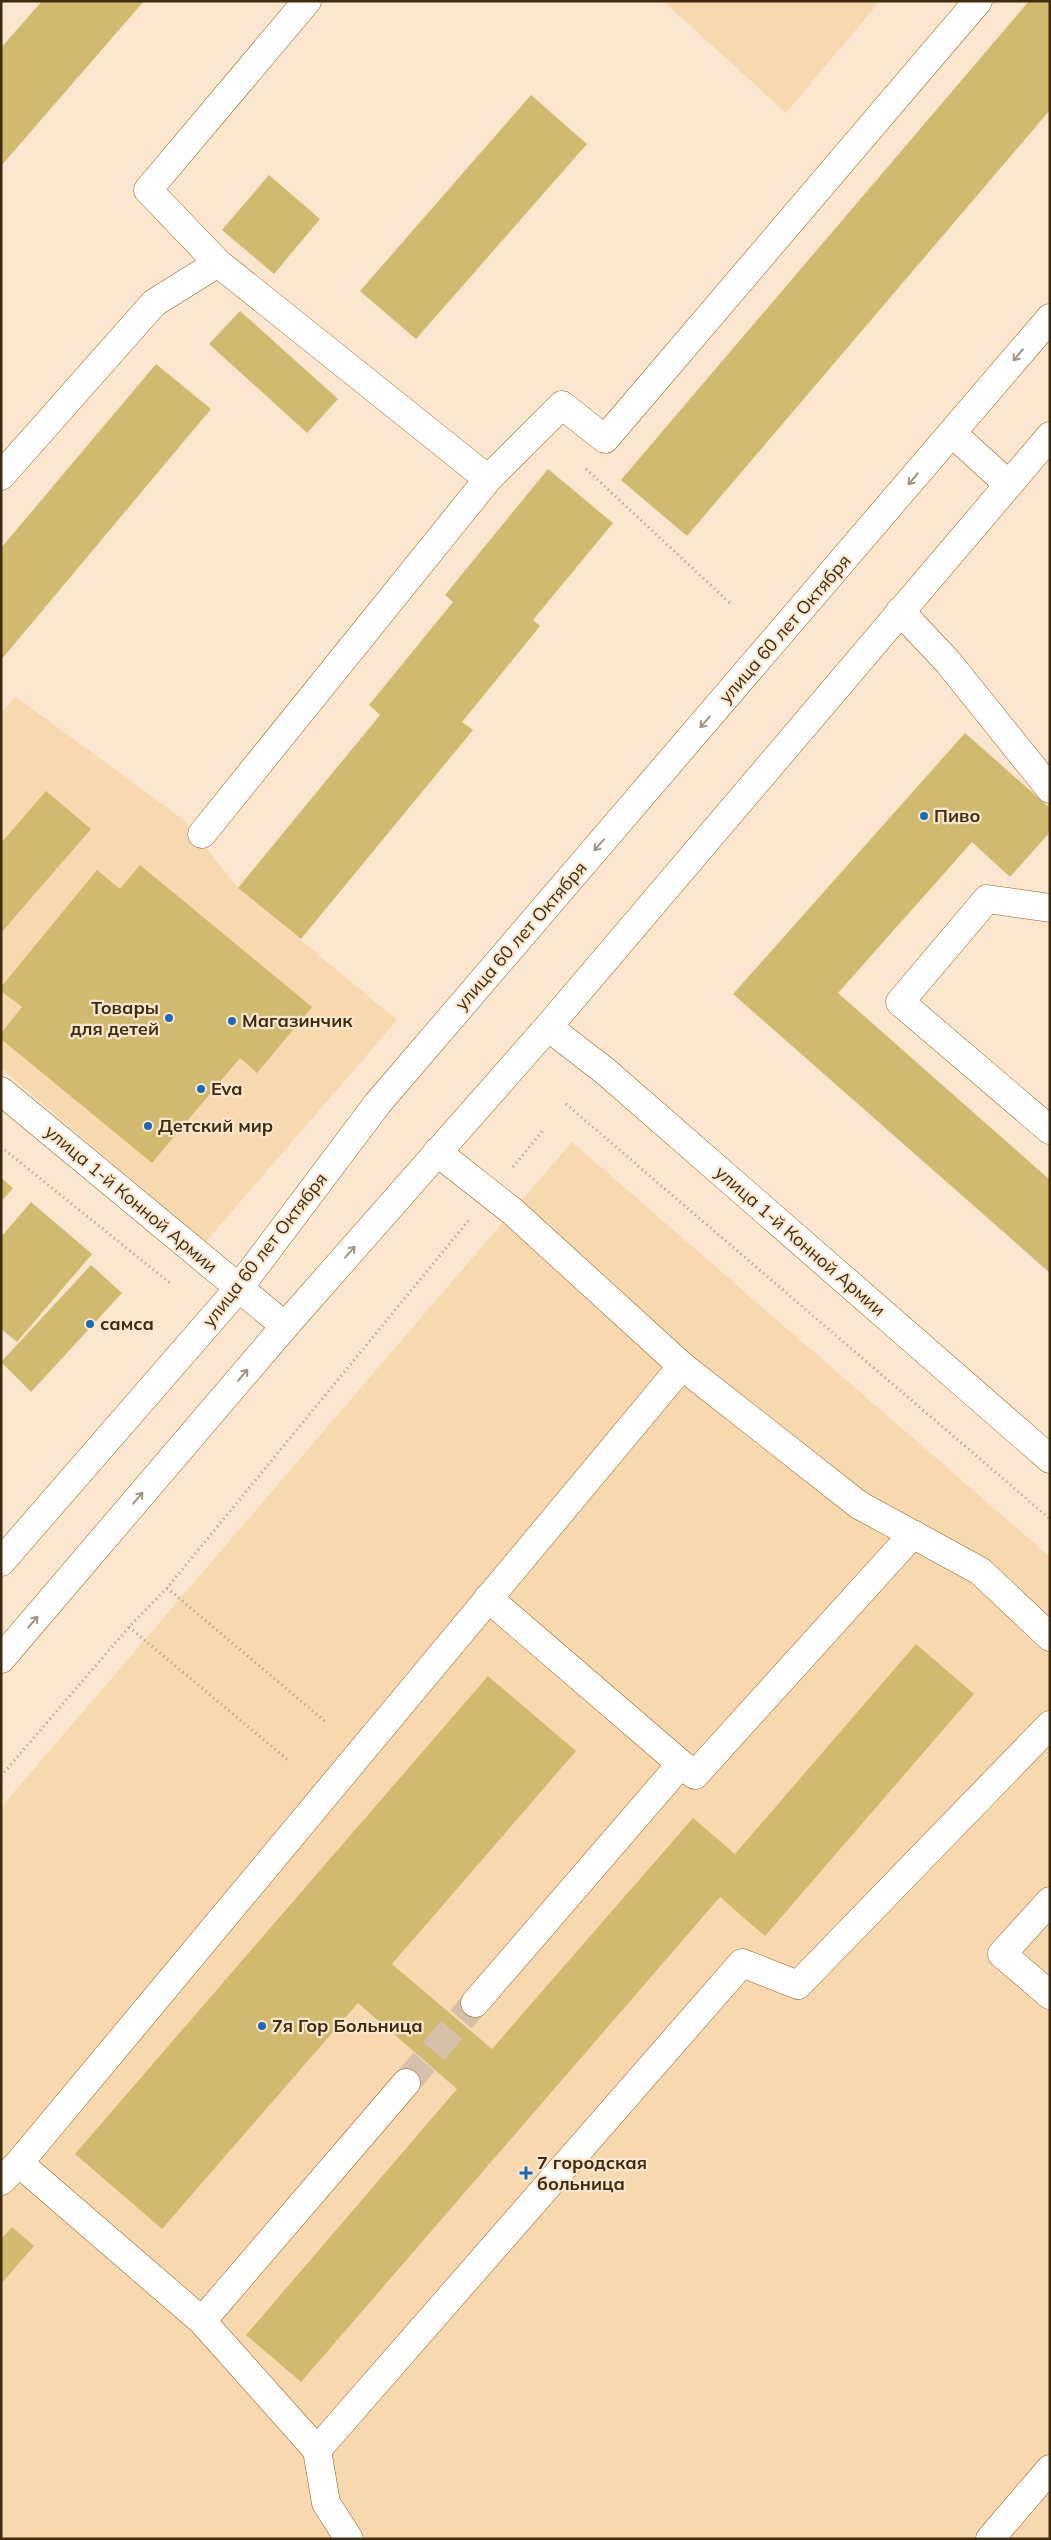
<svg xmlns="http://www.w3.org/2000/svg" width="1051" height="2540" font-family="Mulish,sans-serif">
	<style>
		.built { fill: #f8d8af }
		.building { fill: #d1ba6f }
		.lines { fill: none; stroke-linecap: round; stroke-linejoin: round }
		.minor-tunnel { stroke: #d5c1a9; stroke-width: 28; stroke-dasharray: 28 14; stroke-linecap: butt }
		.minor-casing { stroke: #8f6320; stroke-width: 29 }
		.major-casing { stroke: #8f6320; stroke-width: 29 }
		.path { stroke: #ab977e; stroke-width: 3; stroke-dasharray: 1 4; stroke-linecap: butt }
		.minor { stroke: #fff; stroke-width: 28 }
		.major { stroke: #fff; stroke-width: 28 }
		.oneway { stroke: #9e9588 }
		.poi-dot { fill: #1c69b8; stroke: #fbe7cf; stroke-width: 2 }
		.labels { text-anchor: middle; stroke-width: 4.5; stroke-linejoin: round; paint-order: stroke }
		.street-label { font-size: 18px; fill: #3e2b10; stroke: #fbe7cf }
		.poi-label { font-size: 18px; font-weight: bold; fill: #3e2b10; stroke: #fbe7cf; text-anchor: start }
	</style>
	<rect width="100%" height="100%" fill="#fbe7cf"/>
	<path class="built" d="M663,1h217l-94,112z
		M16,697l168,123 54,68 159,132 -192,223 -204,-175v-355z
		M572,1142l478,415v982h-1049v-732z"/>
	<path class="building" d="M42,1h102l-143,165v-118z
		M1029,1h21v109l-363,426 -66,-56z
		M531,95l56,49 -171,195 -56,-48z
		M269,175l51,44 -46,55 -52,-44z
		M240,311l98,88 -31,34 -98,-89z
		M156,364l55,45 -210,251v-112z
		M548,469l65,54 -80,97 7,6 -78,96 11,8 -172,209 -63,-51 142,-173 -11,-10 84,-103 -8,-7z
		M965,733l85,75v24l-40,45 -38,-35 -134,151 212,187v93l-317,-279z
		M46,791l45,38 -90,104v-90z
		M140,865l172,142 -55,66 -17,-15 -88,105 -151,-124v-6l21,-26 -21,-16v-4l96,-117 23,19z
		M1,1178l12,10 -12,14z
		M31,1202l61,52 -75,88 -16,-13v-92z
		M91,1265l31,28 -91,99 -30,-30z
		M916,1644l58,50 -209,242 -45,-39 -419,485 -55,-47 211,-246 -99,-86 -196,226 -87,-75 413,-478 88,75 -184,213 100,85 201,-231 42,36z
		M12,2227l22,19 -33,38v-45z"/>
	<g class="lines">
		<path class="minor-tunnel" d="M406,2083l69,-80"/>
		<defs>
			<path id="minor" d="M218,263l-70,-73 159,-189
				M1,476l153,-173 64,-40 270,216
				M900,611l48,51 102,127
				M202,834l286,-355 74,-74 43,34 373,-438
				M1050,908l-63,-9 -87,103 150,128
				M548,1027l57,44 445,388
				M1,1091l284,235
				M437,1152l75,59 170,155 177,139 121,66 70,66
				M681,1764l14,11 218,-241
				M1050,1901l-48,53 48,41
				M475,2003l206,-239 -193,-166
				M19,2163l663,-797
				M1,2181l18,-18 183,158 115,129 425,-487 56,22 252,-260
				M202,2321l204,-238
				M317,2450l9,53 23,36
				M990,2539l60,-70"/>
			<path id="major" d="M952,433l56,51
				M1,1562l237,-273 140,-186 672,-785
				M1,1659l284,-333 263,-299 502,-591"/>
		</defs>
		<use href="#minor" class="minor-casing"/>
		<use href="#major" class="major-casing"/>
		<path class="path" d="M586,469l146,136
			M566,1104l484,415
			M1,1147l169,136
			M513,1167l31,-38
			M167,1588l160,135
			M129,1627l160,134
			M1,1776l128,-149 38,-39 302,-368"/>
		<use href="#minor" class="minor"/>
		<use href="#major" class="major"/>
	</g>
	<defs><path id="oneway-shaft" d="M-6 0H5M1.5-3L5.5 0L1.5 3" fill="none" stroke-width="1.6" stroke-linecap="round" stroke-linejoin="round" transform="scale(1.25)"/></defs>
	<g class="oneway">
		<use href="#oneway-shaft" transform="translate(1018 355) rotate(130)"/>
		<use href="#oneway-shaft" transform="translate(913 479) rotate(130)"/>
		<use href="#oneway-shaft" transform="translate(705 722) rotate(131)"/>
		<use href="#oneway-shaft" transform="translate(599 845) rotate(131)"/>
		<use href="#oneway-shaft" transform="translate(350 1252) rotate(-49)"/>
		<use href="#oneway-shaft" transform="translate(243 1375) rotate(-50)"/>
		<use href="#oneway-shaft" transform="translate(138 1498) rotate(-50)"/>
		<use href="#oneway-shaft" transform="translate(33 1622) rotate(-50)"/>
	</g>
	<g class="poi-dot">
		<circle cx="924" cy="816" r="5"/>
		<circle cx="169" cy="1018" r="5"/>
		<circle cx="232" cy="1021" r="5"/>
		<circle cx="201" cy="1089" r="5"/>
		<circle cx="148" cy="1126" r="5"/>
		<circle cx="90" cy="1324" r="5"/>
		<circle cx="262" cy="2026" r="5"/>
		<path d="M523.5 2165.5h5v5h5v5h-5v5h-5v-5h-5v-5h5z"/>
	</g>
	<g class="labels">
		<g class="street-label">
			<text transform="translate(785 629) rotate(-49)" y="6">улица 60 лет Октября</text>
			<text transform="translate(521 936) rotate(-49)" y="6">улица 60 лет Октября</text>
			<text transform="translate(131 1199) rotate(40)" y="6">улица 1-й Конной Армии</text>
			<text transform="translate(800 1241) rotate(41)" y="6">улица 1-й Конной Армии</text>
			<text transform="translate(265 1250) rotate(-52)" y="6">улица 60 лет Октября</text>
		</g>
		<g class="poi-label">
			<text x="934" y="822">Пиво</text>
			<text x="159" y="1014" text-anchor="end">Товары<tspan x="159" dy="21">для детей</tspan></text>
			<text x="242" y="1027">Магазинчик</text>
			<text x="211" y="1095">Eva</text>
			<text x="158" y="1132">Детский мир</text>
			<text x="100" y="1330">самса</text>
			<text x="272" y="2032">7я Гор Больница</text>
			<text x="537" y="2169">7 городская<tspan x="537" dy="21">больница</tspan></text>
		</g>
	</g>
	<rect width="1051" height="2540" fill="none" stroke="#3e2b10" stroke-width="5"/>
</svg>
